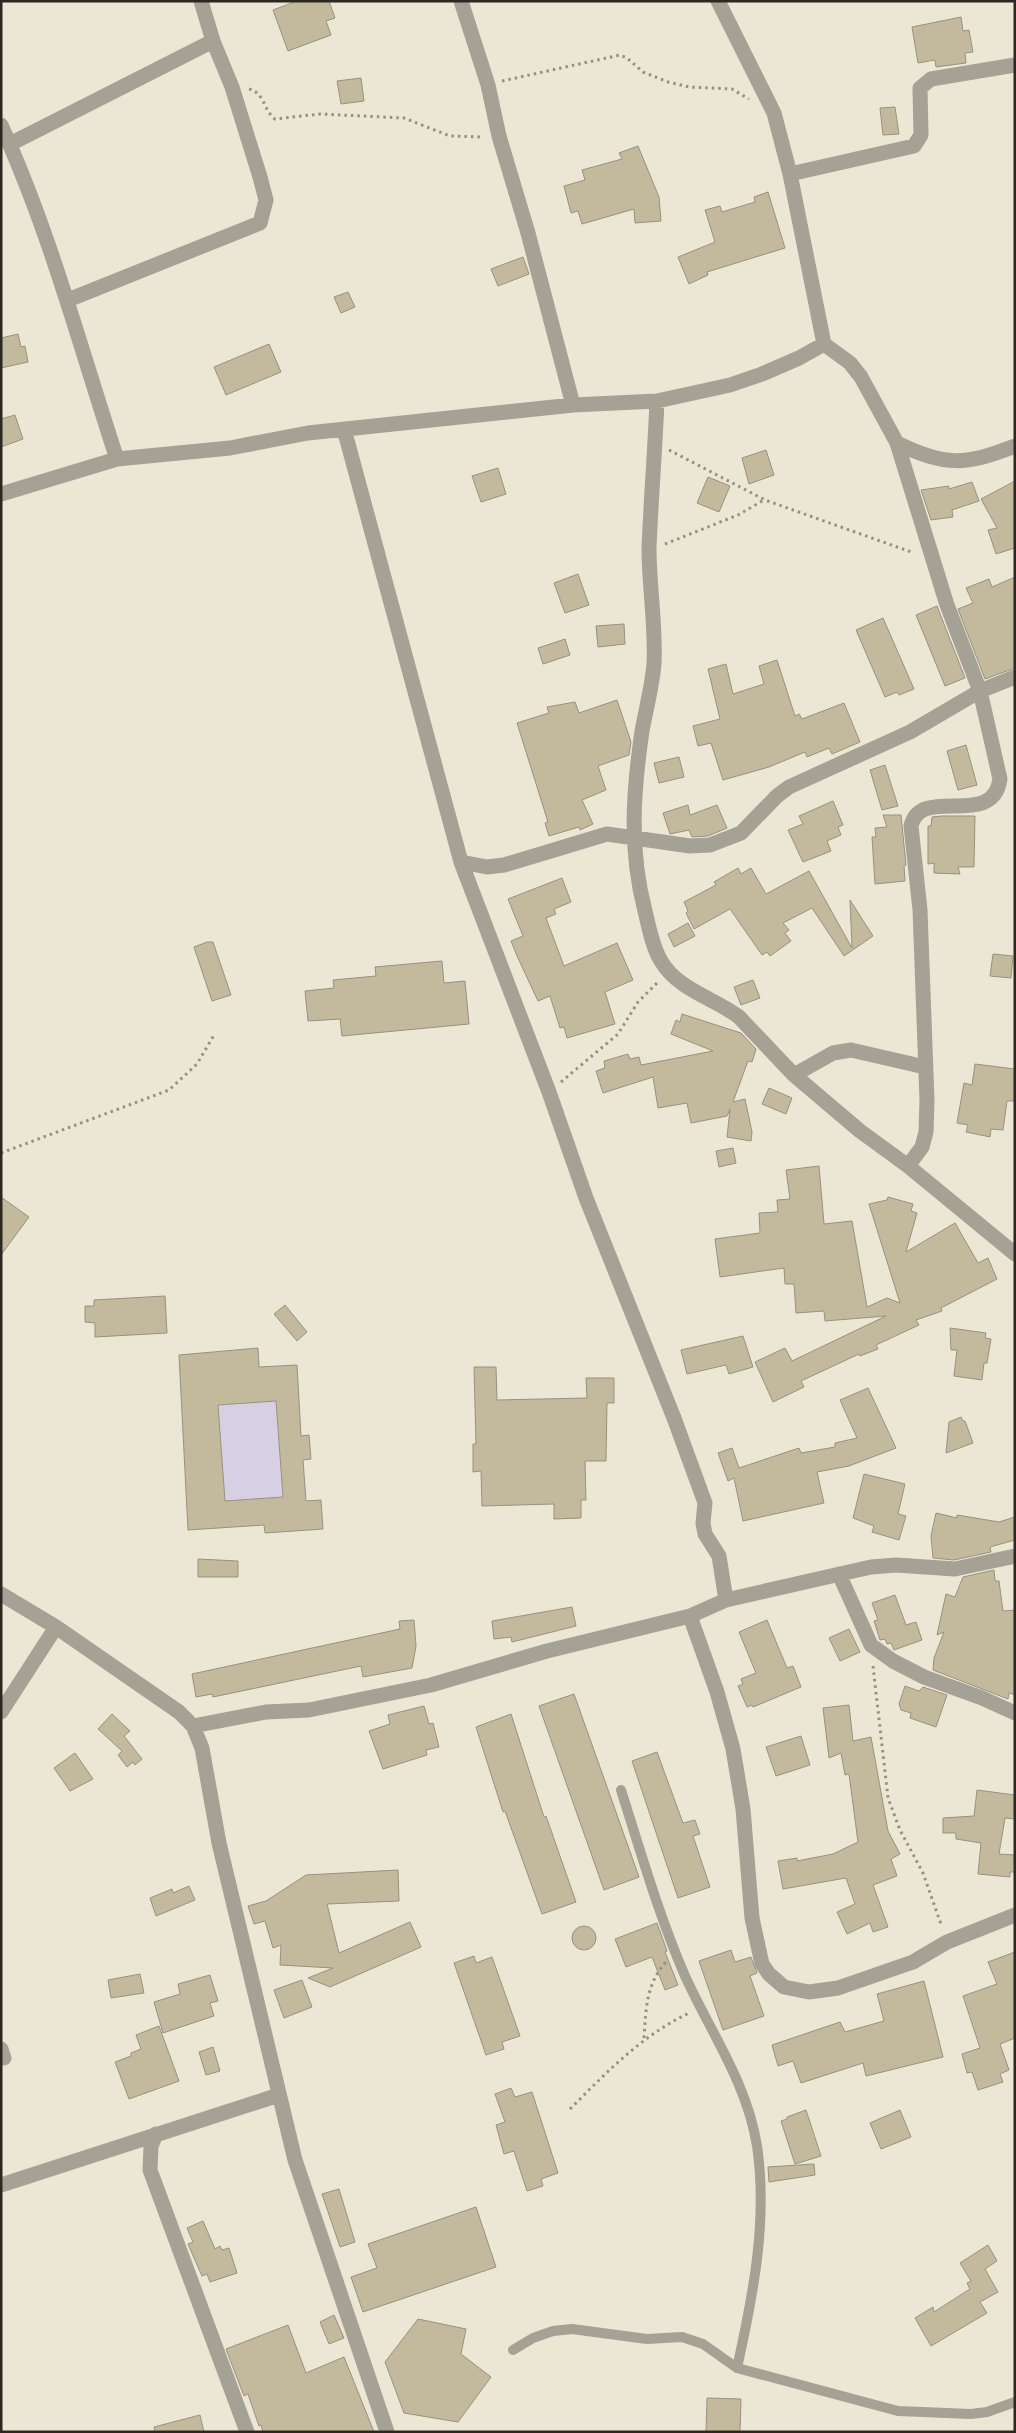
<svg xmlns="http://www.w3.org/2000/svg" width="1016" height="2433" font-family="Manrope,sans-serif">
	<style>
		.green { fill: #d7d0e5 }
		.building { fill: #c3b99c; stroke: #979281; fill-rule: evenodd }
		.lines { fill: none; stroke-linecap: round; stroke-linejoin: round }
		.path { stroke: #949083; stroke-width: 3; stroke-dasharray: 2.5 4; stroke-linecap: butt }
		.lane { stroke: #a5a194; stroke-width: 10 }
		.street { stroke: #a5a194; stroke-width: 15 }
	</style>
	<rect width="100%" height="100%" fill="#ece6d4"/>
	<path class="green" d="M276,1401l7,96 -58,4 -7,-96z"/>
	<path class="building" d="M297,1h32l6,17 -9,3 5,14 -43,16 -15,-41z
		M961,17l2,14 6,-1 4,22 -8,1 1,10 -30,4 -1,-7 -17,3 -6,-36z
		M361,78l3,23 -23,3 -4,-23z
		M895,107l4,27 -16,1 -3,-27z
		M638,146l21,51 2,24 -26,2 -1,-14 -52,15 -4,-13 -7,2 -7,-27 21,-6 -3,-10 40,-11 -3,-6z
		M768,192l17,56 -78,24 1,3 -19,9 -11,-27 37,-15 -10,-32 15,-4 2,6 33,-10 -1,-5z
		M523,257l6,17 -31,12 -7,-17z
		M348,292l7,15 -14,6 -7,-16z
		M18,334l3,13 4,-1 3,16 -27,6v-30z
		M269,344l12,28 -55,23 -12,-28z
		M15,415l8,24 -22,8v-28z
		M766,450l8,25 -25,9 -7,-26z
		M498,468l8,26 -25,8 -9,-26z
		M708,477l22,9 -11,26 -22,-9z
		M1015,481v67l-19,6 -8,-24 9,-2 -16,-29z
		M972,482l7,19 -27,9 1,7 -22,3 -10,-30 28,-4v3z
		M578,574l11,31 -24,8 -11,-30z
		M1015,577v91l-30,11 -27,-70 15,-6 -7,-15 23,-9 3,8z
		M937,606l28,72 -20,8 -29,-71z
		M883,618l31,71 -15,6 -2,-3 -12,5 -29,-67z
		M624,624l1,20 -27,3 -2,-21z
		M565,639l5,16 -27,9 -5,-16z
		M777,660l18,56 4,-2 3,5 42,-16 16,39 -28,12 -3,-6 -22,9 -2,-5 -36,15 -46,13 -12,-37 -13,3 -5,-20 27,-7 -12,-50 18,-5 7,30 31,-10 -5,-18z
		M617,700l14,42 -2,13 -31,11 8,24 -24,10 11,24 -13,6 -1,-3 -30,9 -4,-13 3,-1 -31,-99 32,-10 -2,-6 28,-5 4,11z
		M966,745l11,40 -19,5 -11,-39z
		M679,757l5,20 -25,6 -5,-20z
		M885,765l13,41 -16,4 -12,-40z
		M833,801l10,24 -5,2 3,8 -14,6 4,10 -28,11 -15,-32 15,-6 -4,-8z
		M688,805l2,10 27,-10 10,23 -19,8 -16,1 -3,-7 -19,4 -7,-21z
		M883,815h18l5,50 -2,1 1,15 -30,3 -3,-47h4l-1,-9 12,-1z
		M942,816h33l-1,51h-16l2,7 -26,-1v-10l-6,1v-38h3l1,-9z
		M738,868l3,6 10,-6 15,26 43,-23 43,77 -2,-48 23,36 -29,20 -32,-48 -29,15 6,7 -4,3 6,8 -21,15 -3,-4 -5,3 -32,-46 -36,20 -8,-16 2,-2 -4,-9 32,-17 -2,-3z
		M562,878l9,24 -17,7 2,5 -10,4 18,48 53,-23 16,37 -28,12 10,32 -48,14 -3,-11 -4,1 -10,-32 -12,5 -21,-45 -6,-15 12,-5 -15,-37z
		M688,923l7,13 -21,11 -6,-13z
		M207,942h6l18,53 -19,6 -18,-54z
		M993,954l20,2 -2,22 -21,-2z
		M442,961l2,22 21,-2 4,43 -127,12 -2,-17 -32,2 -3,-30 29,-3 -1,-8 43,-4 -1,-9z
		M753,980l7,18 -19,7 -7,-18z
		M682,1014l59,19 15,16 -4,13 -4,-1 -15,41 12,-3 7,33 -1,9 -24,-4 3,-28 -3,7 -36,7 -4,-20 -29,5 -5,-31 -50,16 -7,-22 9,-3 -1,-7 24,-7 2,5 9,-2 2,8 72,-14 -42,-17 5,-14 4,2z
		M975,1064l40,5v32h-8l-4,29 -12,-1 -1,8 -24,-5 2,-7 -11,-2 7,-40 8,2z
		M769,1088l23,10 -6,16 -24,-10z
		M733,1148l3,15 -17,4 -3,-16z
		M819,1166l5,58 28,-3 15,86 20,-9 13,5 -31,-99 18,-4 1,-3 25,7 -2,7 6,2 -11,39 49,-29 23,40 10,-5 9,21 -56,29 1,3 -26,9 3,5 -43,20 2,4 -18,7 -1,-2 -58,27 3,6 -31,15 -18,-40 30,-14 7,13 94,-45 -61,5 -1,-10 -28,2 -2,-29h-9l-1,-16 -64,9 -5,-38 45,-6 -1,-20 19,-1 -1,-12 13,-1 -4,-29z
		M1,1197l28,20 -28,38z
		M165,1296l2,37 -72,4v-14l-10,-1v-16h9v-6z
		M285,1305l22,27 -10,9 -23,-27z
		M950,1328l36,5 -1,5 6,1 -4,24h-3l-2,17 -28,-4 3,-26h-6z
		M743,1336l10,31 -24,7 -3,-9 -39,9 -6,-24z
		M258,1348l1,19 38,-2 4,71 8,-1 2,24 -8,1 3,41 15,-1 2,29 -58,4 -1,-8 -76,5 -9,-175zM276,1401l7,96 -58,4 -7,-96z
		M474,1367h22l1,33 90,-2 -1,-20h28v25h-7l-1,58h-21l1,39h-5v18l-27,1v-15l-72,2 -1,-35 -8,1v-28h3z
		M868,1388l28,60 -47,18 -32,6 7,31 -81,18 -9,-43 -6,3 -10,-28 14,-5 7,20 60,-20 2,5 34,-6v-4l22,-5 -17,-38z
		M961,1417l2,4h2l8,22 -27,10 3,-31z
		M864,1474l41,10 -7,30 8,2 -7,24 -27,-8 2,-6 -21,-8z
		M936,1513l21,5v-3l42,7 16,-5v23l-25,7 1,5 -37,8 -21,-2 -2,-22z
		M198,1559l40,2v16h-40z
		M994,1570l1,11h4l4,30 12,-1v85l-6,-2 -1,6 -75,-29 1,-12 10,-26 -7,3 9,-41 9,3 8,-20z
		M895,1595l11,30 10,-3 6,18 -28,10 -3,-7 -4,1 -2,-5 -5,1 -6,-19 4,-1 -6,-17z
		M572,1607l4,19 -64,16 -1,-5 -17,2 -2,-18z
		M414,1620l2,26 -4,22 -49,9 -2,-11 -148,31 -1,-3 -16,3 -4,-23 208,-45 -1,-8z
		M767,1620l20,48 6,-2 8,21 -48,20 -1,-2 -5,2 -9,-21 5,-2 -2,-5 15,-6 -17,-41z
		M849,1629l11,23 -20,9 -11,-23z
		M905,1686l14,5 4,-4 24,8 -11,32 -26,-9 1,-5 -10,-3 -2,-6z
		M574,1694l65,183 -35,13 -65,-184z
		M849,1705l4,36 18,-4 17,94 12,23 -9,5 6,17 -24,9 15,42 -15,5 -3,-9 -23,11 -10,-22 18,-8 -9,-26 -63,11 -5,-28 19,-3v3l36,-7 25,-12 -9,-68 -4,1 -4,-22 -12,5 -6,-50z
		M424,1706l5,18 4,-1 6,24 -13,3 1,5 -44,14 -14,-38 21,-7 -2,-9z
		M112,1714l18,17 -6,5 18,23 -7,6 -2,-3 -6,5 -9,-12 4,-4 -24,-22z
		M511,1714l33,103 2,-1 30,86 -34,12 -37,-103 -2,1 -27,-85z
		M801,1736l9,29 -34,11 -10,-29z
		M657,1752l26,71 12,-3 5,14 -7,2 17,51 -32,11 -46,-137z
		M75,1753l18,26 -23,12 -16,-23z
		M977,1790l38,5v24l-10,-1 -6,36 16,1v17h-5v5l-32,-3 3,-31 -25,-4v-6h-13v-15l31,-2z
		M398,1870l1,31 -72,3 12,49 71,-31 11,25 -91,40 -22,-9 25,-10 -53,-3 1,-20 -8,3 -8,-27 -11,3 -6,-18 18,-5 40,-26z
		M189,1886l6,14 -39,16 -6,-18 22,-9 1,4z
		M657,1923l10,28 -2,1 13,33 -13,5 -13,-33 -26,10 -11,-28z
		M572 1938a12 12 0 1 1 24 0a12 12 0 1 1-24 0Z
		M731,1950l4,12 16,-5 6,16 -7,3 14,40 -41,14 -24,-69z
		M1015,1952v86l-15,6 9,26 -9,4 3,8 -25,8 -6,-18 -5,1 -5,-19 18,-6 -17,-52 34,-12 -9,-22z
		M474,1956l2,7 16,-6 28,79 -18,6 2,7 -18,6 -32,-92z
		M140,1974l4,19 -33,5 -3,-18z
		M210,1975l8,26 -8,2 4,13 -51,17 -9,-31 26,-8 -2,-10z
		M302,1980l10,27 -28,11 -10,-28z
		M924,1981l19,76 -77,19 -3,-13 -62,20 -8,-22 -15,5 -6,-21 68,-23 5,10 39,-11 -7,-27z
		M159,2026l20,55 -50,18 -14,-37 16,-6v-3l10,-4 -5,-14z
		M213,2047l7,24 -14,4 -7,-23z
		M511,2088l4,9 17,-5 26,81 -17,6 2,7 -16,5 -13,-40 -10,3 -8,-29 9,-3 -10,-28z
		M806,2110l15,46 -26,8 -14,-43 6,-2v-2z
		M900,2110l11,27 -30,12 -11,-26z
		M814,2164l1,11 -46,7 -1,-15z
		M339,2189l16,53 -15,5 -18,-53z
		M476,2207l20,60 -133,45 -12,-35 26,-9 -9,-24z
		M203,2221l12,28 5,-3 2,4 7,-2 8,25 -27,9 -3,-8 -5,2 -14,-32 5,-2 -6,-14z
		M988,2245l9,16 -12,8 13,23 -18,10 7,11 -56,33 -16,-28 18,-11 1,5 36,-23 -3,-6 4,-2 -11,-18z
		M334,2315l10,23 -15,6 -9,-22z
		M418,2319l48,10 -5,25 30,23 -33,45 -54,-9 -19,-51z
		M288,2325l18,48 38,-16 30,75h-111l-2,-7 -2,1 -11,-32 -4,2 -18,-47z
		M707,2398l34,1 -1,33h-34z
		M200,2415l4,17h-49l-1,-5z"/>
	<g class="lines">
		<path class="path" d="M502,81l118,-26 7,3 16,14 25,10 21,5 43,2 17,10
			M249,89c16,4 14,21 26,30l45,-5 84,4 46,18 33,1
			M669,450l96,50 149,53
			M665,544l73,-29 26,-15
			M561,1082l57,-48 20,-32 19,-19
			M1,1153l168,-63 28,-26 17,-29
			M873,1666l15,132 12,32 23,43 19,54
			M644,2038c2,-29 2,-54 22,-76
			M570,2109c37,-37 71,-73 119,-96"/>
		<path class="lane" d="M621,1790c20,63 38,126 64,186 26,57 62,107 72,170 11,74 -4,150 -20,222
			M513,2350l20,-12 20,-7 19,-2 75,10 35,-2 21,7 34,24 161,43 73,3 16,-2 28,-10"/>
		<path class="street" d="M461,1l27,84 11,51 29,97 45,172
			M718,1l56,112 16,61 34,170
			M1,125c49,107 79,222 116,334
			M10,144l203,-103
			M790,174l124,-28 7,-11 -1,-47 11,-9 84,-14
			M68,300l192,-77 6,-23 -6,-23 -28,-90 -19,-46 -12,-40
			M657,401c-2,49 -6,98 -8,147 0,39 7,77 5,116 -2,23 -8,45 -12,67 -9,62 -13,119 3,180 4,16 7,35 16,50 17,29 53,37 78,56l55,58 66,56 48,35 107,88
			M344,429l117,433 88,230 37,106 88,220 27,74 4,11 -2,20 2,11 14,22 7,44
			M897,443c48,24 69,22 118,3
			M1,494l116,-35 113,-11 78,-15 265,-28 84,-4 73,-16 32,-11 37,-16 25,-14 26,19 11,14 36,66 50,162 33,86 20,88c-7,51 -79,5 -89,47l9,84 7,190 -1,32 -4,15 -14,19
			M461,862l26,5 17,-2 103,-31 83,12 20,-1 31,-12 36,-37 12,-9 121,-55 70,-41 35,-14
			M794,1075l39,-22 18,-3 74,17
			M839,1574l32,71 22,16 31,16 58,21 33,15
			M1,1594l55,33 123,85 14,14 9,22 17,95 76,317 92,272
			M690,1616l27,76 16,57 10,60 9,109 10,46 7,10 15,13 25,5 29,-4 75,-26 34,-20 68,-27
			M1,1712l55,-85
			M193,1726l73,-14 43,-2 122,-25 116,-34 143,-35 36,-16 145,-33 25,-2 59,4 60,-13
			M1,2049l3,9
			M156,2134l-5,12 -1,24 97,262
			M1,2185l278,-90"/>
	</g>
	<rect width="1016" height="2433" fill="none" stroke="#2a2821" stroke-width="5"/>
</svg>
